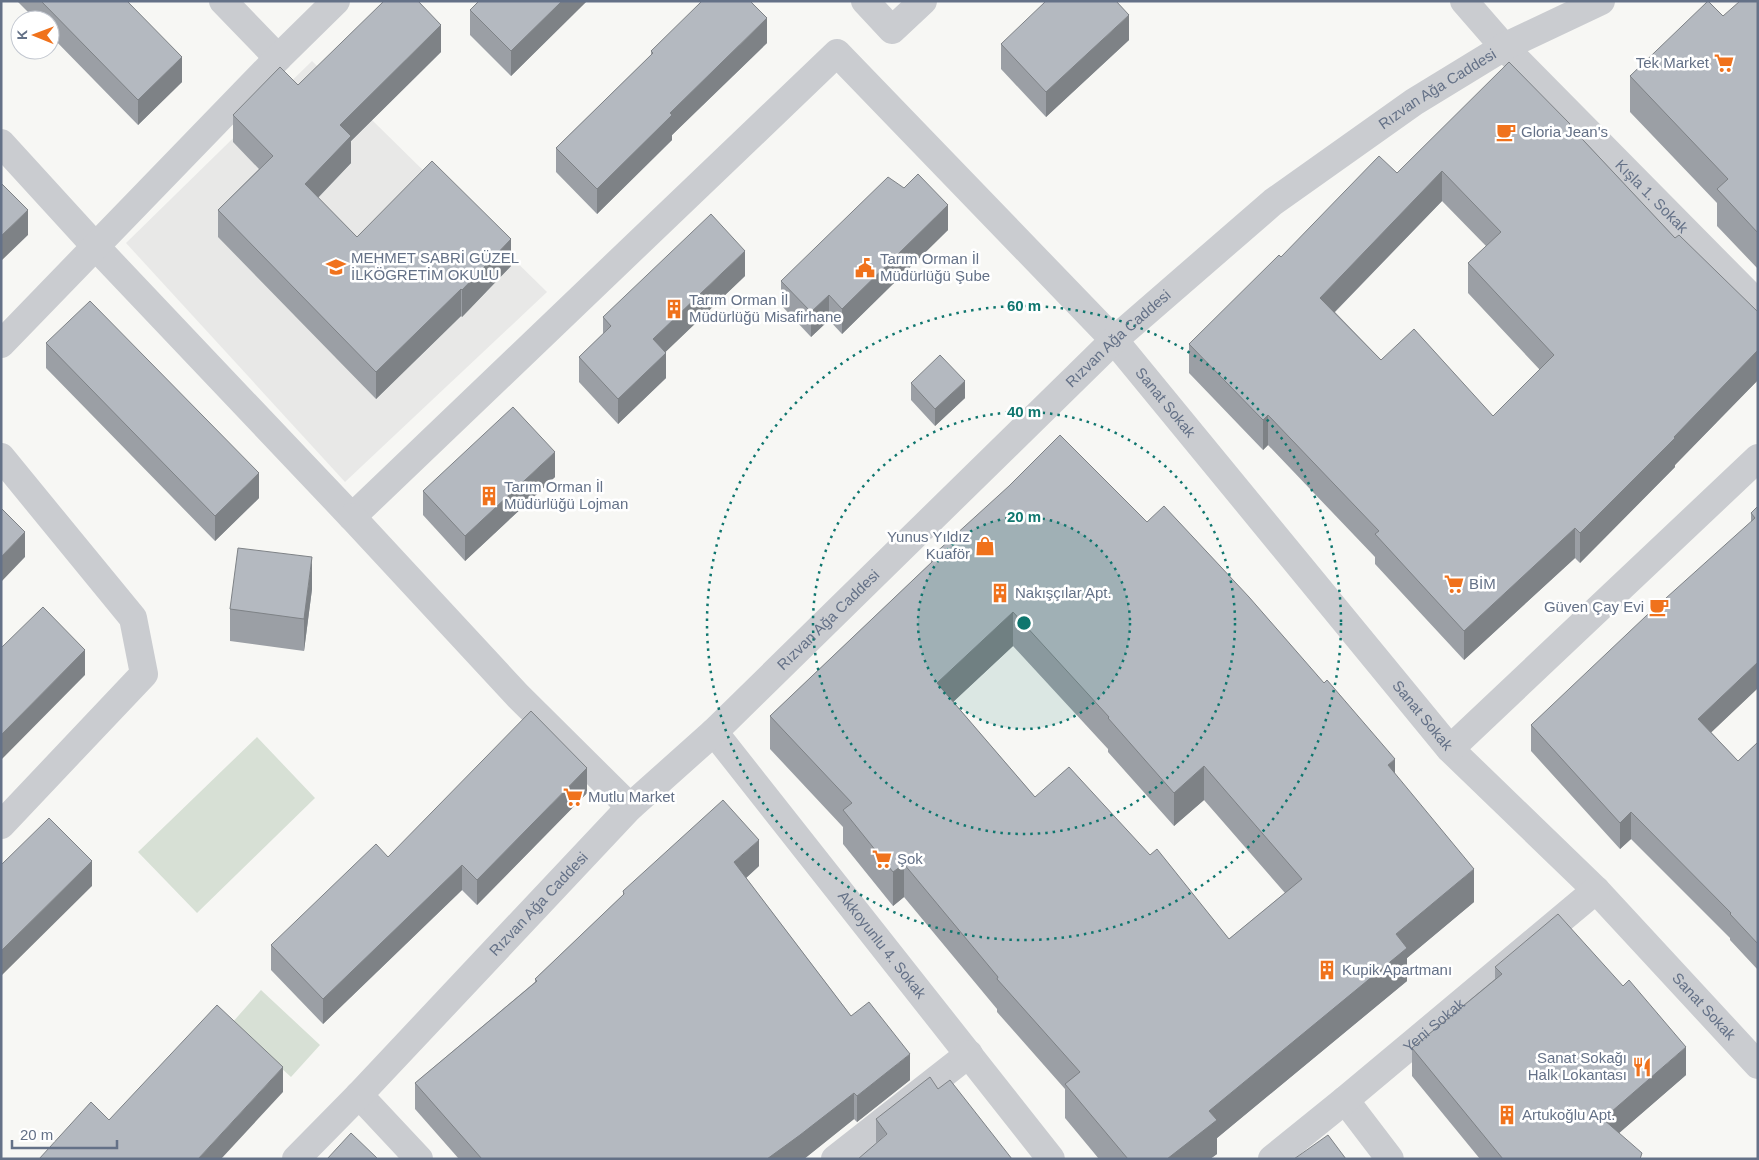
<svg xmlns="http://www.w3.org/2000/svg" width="1759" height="1160" font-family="Arial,sans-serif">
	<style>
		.built { fill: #e8e8e7 }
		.green { fill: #d7e0d5 }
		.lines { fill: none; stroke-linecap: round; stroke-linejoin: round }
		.minor { stroke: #caccd0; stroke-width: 28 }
		.wall { fill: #9b9fa5; fill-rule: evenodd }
		.shaded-wall { fill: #7e8286 }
		.building { fill: #b4b9c0; stroke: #7e8286; fill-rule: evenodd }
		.ring { fill: none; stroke: #0f766e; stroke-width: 2.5; stroke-dasharray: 2.5 5 }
		.labels { text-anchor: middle; stroke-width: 5; stroke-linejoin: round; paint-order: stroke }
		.poi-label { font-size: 15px; fill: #647187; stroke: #fff; text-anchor: start }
		.street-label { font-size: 15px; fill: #647187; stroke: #fff }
		.centre { fill: #0f766e; stroke: #fff; stroke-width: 2.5 }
		.ring-label { font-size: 15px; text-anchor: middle; font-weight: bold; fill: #0f766e; stroke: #fff; stroke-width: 5; stroke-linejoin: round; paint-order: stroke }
	</style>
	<rect width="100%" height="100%" fill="#f7f7f4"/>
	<path class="built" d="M312,61l235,231 -202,190 -219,-239z"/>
	<path class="green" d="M257,737l58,61 -118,115 -59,-61z
		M261,990l59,55 -29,32 -59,-54z"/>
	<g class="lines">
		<g class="minor">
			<path d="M223,1l55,57"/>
			<path d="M865,1l27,29 31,-29"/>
			<path id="s1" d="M1464,1l40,46 254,257"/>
			<path id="s2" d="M1,143l95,104 256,270 485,-464 277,287 336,409 146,141 162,175"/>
			<path d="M1,344l277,-286 58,-57"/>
			<path d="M1,457l132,161 11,56 -143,151"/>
			<path d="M352,517l166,179 112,111"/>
			<path id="s3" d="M714,732l337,427"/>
			<path d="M1450,749l308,-291"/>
			<path d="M359,1095l60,64"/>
			<path d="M1345,1100l45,59"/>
			<path id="s4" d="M296,1159l63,-64 271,-288 84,-75 400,-392 159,-138 141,-100 90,-55 97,-46"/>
			<path d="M835,1159l134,-105"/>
			<path id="s5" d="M1272,1159l73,-59 251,-210"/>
		</g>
	</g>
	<path class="wall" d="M17,1h110l55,81 -44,43 -88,-90v-15h-14z
		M587,1l-76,75 -41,-41v-25z
		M1758,1v268l-41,-43v-23l-87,-91v-36l93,-60z
		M1129,40l-83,77 -45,-48v-25z
		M767,43l-95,92v5l-75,74 -41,-42v-24l95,-93v-4z
		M441,52l-90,89v22l-33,35 39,39 154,29 -49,51 -1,-1 -85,83 -158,-162v-27l41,-41 -26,-27v-27l65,-30z
		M1570,126l105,112 83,74v68l-83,85v2l-95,96 -5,-5 -111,102 -89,-96v-7l-107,-112 -5,5 -74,-77v-29l208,-171zM1442,201l44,45 -18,17v30l72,77 -47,46 -112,-56 -46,-48z
		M904,188l44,42 -106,104 -13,-14 -18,17 -30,-32v-24z
		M745,276l-80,76 1,26 -48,46 -39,-42v-25l24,-23v-17z
		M46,343l213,155 -44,43 -169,-173z
		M911,383l54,15 -30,28 -24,-26z
		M555,477l-90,84 -42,-46v-24z
		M1758,506v182l-47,44 27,29 20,-19v228l-28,-30v-2l-99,-99 -11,10 -89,-98v-26l220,-202v-10z
		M931,557l464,217 79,128 -67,56v23l-190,157v16l-7,5h-111l-34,-41v-29l-68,-77v-3l-93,-112 -11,9 -50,-62v-17l-73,-78v-33l161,-153zM1013,646l95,103v3l66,74 30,-26 81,93 -56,46 -79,-84 -115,-58 -82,-95z
		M312,589l-8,62 -74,-10v-32z
		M587,793l-110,112 -15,-15 -139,134 -52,-54v-25l117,-88z
		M759,866l-13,12 105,138 59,64 -53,42 -3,-3 -50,40h-345l-44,-50v-26l120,-101v-3l88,-84v-4z
		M1495,967l191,108 -67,58 23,26h-162l-68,-83v-28l83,-69z
		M938,1089l-62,54v-24z"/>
	<path class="shaded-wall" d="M562,1h25l-76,75v-25z
		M1129,15v25l-83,77v-25z
		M767,18v25l-95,92v5l-75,74v-25l73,-76z
		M441,25v27l-90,89v22l-46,48v-27l35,-59z
		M182,57v25l-44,43v-25z
		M1442,171v30l-122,126v-29z
		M948,205v25l-106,104v-25z
		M28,210v25l-27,26v-25z
		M511,239v27l-49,51v-27z
		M745,251v25l-92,88v-25z
		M461,289v27l-85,83v-27z
		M829,295v25l-18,17v-25z
		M1758,350v30l-83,85v2l-95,96v-30z
		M666,353v25l-48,46v-25z
		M965,381v17l-30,28v-17z
		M1268,415v30l-5,5v-30z
		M555,452v25l-90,84v-25z
		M259,473v25l-44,43v-25z
		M1575,528v30l-111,102v-29z
		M25,532v25l-24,25v-25z
		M312,557v32l-8,62v-32z
		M1013,612v34l-76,71v-34z
		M85,650v25l-84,85v-25z
		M1758,662v26l-60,57v-26z
		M1395,759v34l-7,-28z
		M1204,766v34l-30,26v-33z
		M587,768v25l-110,112v-25z
		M1631,812v27l-11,10v-26z
		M759,840v26l-25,23v-27z
		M92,861v25l-91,90v-25z
		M904,864v33l-11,9v-34z
		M462,865v25l-139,134v-25z
		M1474,869v33l-67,56v23l-190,157v16l-7,5h-43l42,-48 187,-177z
		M1686,1047v28l-83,72v-28z
		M910,1054v26l-53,42v-26z
		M283,1067v25l-62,67h-23z
		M854,1093v26l-50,40h-37z"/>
	<path class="building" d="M41,1h86l55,56 -44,43z
		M384,1h34l23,24 -101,100 11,11 -46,48 52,53 75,-76 79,78 -49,51 -1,-1 -85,83 -158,-162 55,-54 -40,-41 47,-48 18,18z
		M479,1h83l-51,50 -41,-41z
		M702,1h48l17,17 -97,95 2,2 -75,74 -41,-41 97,-95 -2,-2z
		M1046,1h70l13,14 -83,77 -45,-48z
		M1708,1l15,15 17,-15h18v232l-41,-44 11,-10 -98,-103z
		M1509,62l61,62 -1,1 106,113 4,-3 79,77v38l-84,87 1,1 -95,95 -5,-5 -111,103 -89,-97 4,-3 -111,-116 -5,5 -74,-76 90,-89 2,2 98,-101 18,17zM1442,171l59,61 -33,31 86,92 -61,61 -79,-87 -33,31 -61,-62z
		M918,174l30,31 -106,104 -13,-14 -18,17 -30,-31 107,-104 16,11z
		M1,183l27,27 -27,26z
		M711,214l34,37 -92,88 13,14 -48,46 -39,-42 32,-31 -8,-9z
		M90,301l169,172 -44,43 -169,-173z
		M940,355l25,26 -30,28 -24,-26z
		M513,407l42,45 -90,84 -42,-45z
		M1060,435l87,87 17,-16 85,91 75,86 3,-3 68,79 -7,6 86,104 -78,65 11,14 -198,163 8,9 -50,39h-39l-63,-75 15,-12 -83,-93 1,-2 -94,-113 -11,8 -50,-62 9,-7 -82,-87 164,-156 -3,-3 78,-71zM1013,612l96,105 -1,1 66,75 30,-27 98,113 -73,60 -72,-90 -7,6 -81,-88 -34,30 -98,-114z
		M1758,506v156l-60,57 40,42 20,-19v202l-28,-30 1,-1 -100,-101 -11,11 -89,-98 115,-109 109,-98 -4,-5z
		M1,508l24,24 -24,25z
		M238,548l74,9 -8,62 -74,-10z
		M43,607l42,43 -84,85v-87z
		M531,711l56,57 -110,112 -15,-15 -139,134 -52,-54 105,-101 12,13z
		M723,800l36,40 -25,22 117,154 18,-14 41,52 -53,42 -3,-3 -54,42 -33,24h-285l-67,-76 122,-102 -2,-2 89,-85 -1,-3z
		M49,818l43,43 -91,90v-86z
		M1558,914l65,72 6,-6 57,67 -83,72 39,34 -2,6h-137l-91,-111 90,-74 -7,-7z
		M217,1005l66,62 -85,92h-159l52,-57 18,18z
		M930,1077l8,12 12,-9 62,79h-154l29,-25 -11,-15z
		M351,1133l27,26h-51z
		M1328,1135l18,24h-52z"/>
	<circle cx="1024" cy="623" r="106" fill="#0f766e" fill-opacity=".12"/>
	<g class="ring">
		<circle cx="1024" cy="623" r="106"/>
		<circle cx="1024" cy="623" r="211"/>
		<circle cx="1024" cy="623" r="317"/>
	</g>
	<defs>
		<symbol id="supermarket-bare" viewBox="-9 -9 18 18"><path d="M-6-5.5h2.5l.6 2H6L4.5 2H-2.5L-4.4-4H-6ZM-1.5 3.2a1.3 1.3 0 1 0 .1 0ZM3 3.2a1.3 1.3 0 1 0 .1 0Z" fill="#f0721c" stroke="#fff" stroke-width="2.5" paint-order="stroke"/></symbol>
		<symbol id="cafe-bare" viewBox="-9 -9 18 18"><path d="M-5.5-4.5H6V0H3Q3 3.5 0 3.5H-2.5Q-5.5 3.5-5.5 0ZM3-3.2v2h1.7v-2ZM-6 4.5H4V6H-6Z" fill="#f0721c" stroke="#fff" stroke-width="2.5" paint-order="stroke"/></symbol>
		<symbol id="school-bare" viewBox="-9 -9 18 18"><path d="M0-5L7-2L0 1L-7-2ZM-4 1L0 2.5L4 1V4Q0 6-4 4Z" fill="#f0721c" stroke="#fff" stroke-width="2.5" paint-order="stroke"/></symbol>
		<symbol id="civic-bare" viewBox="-9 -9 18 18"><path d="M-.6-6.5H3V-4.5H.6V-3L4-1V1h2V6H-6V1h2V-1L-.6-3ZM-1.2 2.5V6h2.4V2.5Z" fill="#f0721c" stroke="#fff" stroke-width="2.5" paint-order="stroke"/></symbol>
		<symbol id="building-bare" viewBox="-9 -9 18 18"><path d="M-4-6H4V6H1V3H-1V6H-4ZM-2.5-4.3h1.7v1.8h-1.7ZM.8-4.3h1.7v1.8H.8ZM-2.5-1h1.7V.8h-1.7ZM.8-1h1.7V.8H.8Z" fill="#f0721c" stroke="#fff" stroke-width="2.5" paint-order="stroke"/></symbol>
		<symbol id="shop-bare" viewBox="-9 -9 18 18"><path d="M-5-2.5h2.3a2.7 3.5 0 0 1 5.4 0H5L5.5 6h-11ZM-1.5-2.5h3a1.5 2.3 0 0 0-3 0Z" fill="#f0721c" stroke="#fff" stroke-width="2.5" paint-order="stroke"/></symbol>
		<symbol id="restaurant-bare" viewBox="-9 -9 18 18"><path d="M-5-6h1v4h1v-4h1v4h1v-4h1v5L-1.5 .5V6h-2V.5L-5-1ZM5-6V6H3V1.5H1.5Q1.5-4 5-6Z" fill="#f0721c" stroke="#fff" stroke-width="2.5" paint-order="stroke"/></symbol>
	</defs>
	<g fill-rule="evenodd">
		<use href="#supermarket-bare" x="1710" y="49" width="28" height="28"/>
		<use href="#cafe-bare" x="1492" y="118" width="28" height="28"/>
		<use href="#school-bare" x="322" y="253" width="28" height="28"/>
		<use href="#civic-bare" x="851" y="254" width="28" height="28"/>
		<use href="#building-bare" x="660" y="295" width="28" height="28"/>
		<use href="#building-bare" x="475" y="482" width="28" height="28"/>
		<use href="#shop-bare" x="971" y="532" width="28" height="28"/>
		<use href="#supermarket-bare" x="1440" y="570" width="28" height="28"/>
		<use href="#building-bare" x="986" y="579" width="28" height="28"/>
		<use href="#cafe-bare" x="1645" y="593" width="28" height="28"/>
		<use href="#supermarket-bare" x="559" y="783" width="28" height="28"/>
		<use href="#supermarket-bare" x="868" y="845" width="28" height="28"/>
		<use href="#building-bare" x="1313" y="956" width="28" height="28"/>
		<use href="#restaurant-bare" x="1628" y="1053" width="28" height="28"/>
		<use href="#building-bare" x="1493" y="1101" width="28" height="28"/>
	</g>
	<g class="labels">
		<g class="poi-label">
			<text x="1709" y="68" text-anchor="end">Tek Market</text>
			<text x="1521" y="137">Gloria Jean's</text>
			<text x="351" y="263">MEHMET SABRİ GÜZEL<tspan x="351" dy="17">İLKÖGRETİM OKULU</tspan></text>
			<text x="880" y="264">Tarım Orman İl<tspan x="880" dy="17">Müdürlüğü Şube</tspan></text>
			<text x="689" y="305">Tarım Orman İl<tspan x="689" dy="17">Müdürlüğü Misafirhane</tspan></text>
			<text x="504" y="492">Tarım Orman İl<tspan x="504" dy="17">Müdürlüğü Lojman</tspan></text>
			<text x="970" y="542" text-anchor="end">Yunus Yıldız<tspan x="970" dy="17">Kuaför</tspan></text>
			<text x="1469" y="589">BİM</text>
			<text x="1015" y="598">Nakışçılar Apt.</text>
			<text x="1644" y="612" text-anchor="end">Güven Çay Evi</text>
			<text x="588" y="802">Mutlu Market</text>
			<text x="897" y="864">Şok</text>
			<text x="1342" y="975">Kupik Apartmanı</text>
			<text x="1627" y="1063" text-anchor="end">Sanat Sokağı<tspan x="1627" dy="17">Halk Lokantası</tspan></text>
			<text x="1522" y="1120">Artukoğlu Apt.</text>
		</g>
		<g class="street-label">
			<text dy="5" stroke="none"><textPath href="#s4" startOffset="1568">Rızvan Ağa Caddesi</textPath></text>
			<text dy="5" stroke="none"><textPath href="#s1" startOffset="271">Kışla 1. Sokak</textPath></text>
			<text dy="5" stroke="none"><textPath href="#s4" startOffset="1162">Rızvan Ağa Caddesi</textPath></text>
			<text dy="5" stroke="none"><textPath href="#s2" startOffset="1664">Sanat Sokak</textPath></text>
			<text dy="5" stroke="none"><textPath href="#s4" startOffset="758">Rızvan Ağa Caddesi</textPath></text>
			<text dy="5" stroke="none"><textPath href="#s2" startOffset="2069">Sanat Sokak</textPath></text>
			<text dy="5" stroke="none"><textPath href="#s4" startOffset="352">Rızvan Ağa Caddesi</textPath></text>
			<text dy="5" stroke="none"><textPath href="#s3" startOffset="271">Akkoyunlu 4. Sokak</textPath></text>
			<text dy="5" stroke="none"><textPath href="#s2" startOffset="2474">Sanat Sokak</textPath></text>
			<text dy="5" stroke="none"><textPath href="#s5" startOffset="210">Yeni Sokak</textPath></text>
		</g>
	</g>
	<circle cx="1024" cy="623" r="8" class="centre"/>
	<g class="ring-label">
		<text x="1024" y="311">60 m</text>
		<text x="1024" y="417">40 m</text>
		<text x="1024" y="522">20 m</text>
	</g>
	<rect width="1759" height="1160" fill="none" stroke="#647187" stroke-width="5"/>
	<g transform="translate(35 35) rotate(271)"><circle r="24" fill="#ffffff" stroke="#c1c6cf"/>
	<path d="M0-4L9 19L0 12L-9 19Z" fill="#f0721c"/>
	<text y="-8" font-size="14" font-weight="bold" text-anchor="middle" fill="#647187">K</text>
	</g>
	<path d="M12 1140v8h105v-8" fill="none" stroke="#647187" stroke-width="2.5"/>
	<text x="20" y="1140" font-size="15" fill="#647187" stroke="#ffffff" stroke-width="4" paint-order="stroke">20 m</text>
</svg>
